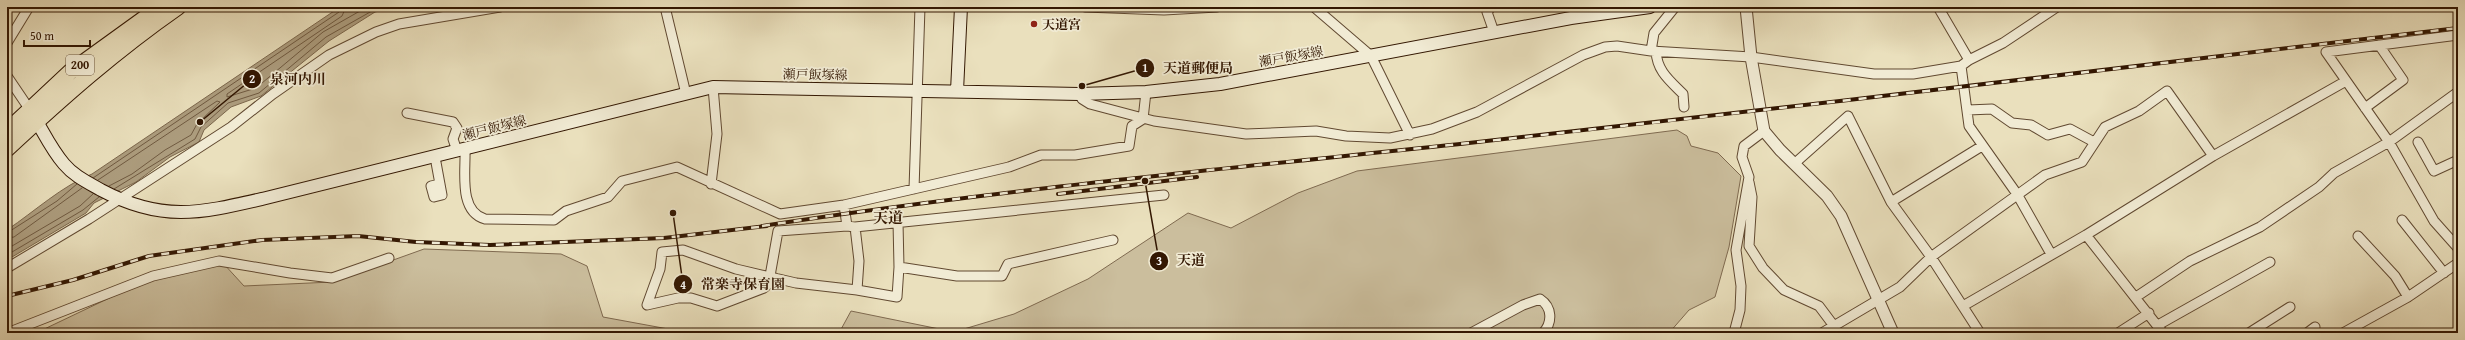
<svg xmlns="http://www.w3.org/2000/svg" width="2465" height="340" font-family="'Gentium Book Plus','Noto Serif JP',serif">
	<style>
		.green { fill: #cbbe9d; stroke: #7f6a50 }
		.water { fill: #ac9c7d; stroke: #7c674c }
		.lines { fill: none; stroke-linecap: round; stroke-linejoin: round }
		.shore { stroke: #705a40; stroke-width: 1 }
		.minor-casing { stroke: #614931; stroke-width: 11 }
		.tertiary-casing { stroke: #614931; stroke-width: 13 }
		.secondary-casing { stroke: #331702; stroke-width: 14 }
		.trunk-casing { stroke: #331702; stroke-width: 17 }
		.minor { stroke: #f1ebd4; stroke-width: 9 }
		.tertiary { stroke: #f1ebd4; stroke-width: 11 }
		.secondary { stroke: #f1ebd4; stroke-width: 12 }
		.trunk { stroke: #eae0bd; stroke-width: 15 }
		.rail-casing { stroke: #331702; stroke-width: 4 }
		.rail { stroke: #f1ebd4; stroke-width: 2.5; stroke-dasharray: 8; stroke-linecap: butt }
		.poi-dot { fill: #8f2418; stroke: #f1ebd4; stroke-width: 1.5 }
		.labels { text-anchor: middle; stroke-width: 3.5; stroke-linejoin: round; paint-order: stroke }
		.shield { fill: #f1ebd4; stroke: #6c5741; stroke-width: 1 }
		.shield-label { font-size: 12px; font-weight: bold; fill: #331702 }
		.poi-label { font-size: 13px; font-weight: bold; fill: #331702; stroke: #f1ebd4; text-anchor: start }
		.street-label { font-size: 13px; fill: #331702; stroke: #f1ebd4 }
		.quarter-label { font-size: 15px; font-weight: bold; fill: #331702; stroke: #f1ebd4 }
		.leader { fill: none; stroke: #331702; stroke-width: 1.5 }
		.callout-dot { fill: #331702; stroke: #f1ebd4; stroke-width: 1.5 }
		.mark-label { font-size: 12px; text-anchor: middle; font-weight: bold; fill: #fff }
		.callout-label { font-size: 14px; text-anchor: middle; font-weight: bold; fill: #331702; stroke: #f1ebd4; stroke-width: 3.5; stroke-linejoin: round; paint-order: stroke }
	</style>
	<rect width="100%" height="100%" fill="#eae0bd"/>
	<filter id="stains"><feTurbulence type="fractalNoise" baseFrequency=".005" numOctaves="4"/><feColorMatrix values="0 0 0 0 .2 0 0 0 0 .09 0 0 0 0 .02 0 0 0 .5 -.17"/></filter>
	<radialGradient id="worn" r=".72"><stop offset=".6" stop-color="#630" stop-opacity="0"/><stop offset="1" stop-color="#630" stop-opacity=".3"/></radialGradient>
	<path class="green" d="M1677,130l10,6 4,10 27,7 23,23 -12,71 -14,50 -26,13 -20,23h-830l12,-22 103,21 60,-18 74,-35 100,-66 43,15 67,-35 59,-22z
		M424,249l137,5 26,12 16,51 87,16h-654l111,-53 76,-17 21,23 88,-4z"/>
	<path class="water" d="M340,7h55l-20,5 -46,29 -68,55 -30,11 -27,23 -5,12 -29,15 -34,25 -42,21 -8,10 -79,47v-30c28,-19 55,-44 85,-56z"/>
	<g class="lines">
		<path class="shore" d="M346,7l-4,9 -115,78v3l29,-9 67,-56 44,-25
			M93,178l246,-166 2,-5
			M98,180l119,-79 3,1 -23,22 -6,11 -26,15 -33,24 -23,12
			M114,189l81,-50 6,-12 27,-24 31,-10 67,-56 53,-30
			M7,233l50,-32 20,-17
			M7,238l7,-1 68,-49
			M7,249l73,-43 13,-12
			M7,255l76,-45 16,-13"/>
		<defs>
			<path id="minor" d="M665,7l21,87
				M1085,7l79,3 53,-3
				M1314,7l57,49 39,79
				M1491,7l-4,5 7,20
				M1938,7l31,53
				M2458,35l-132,17 63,90 45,79 24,27
				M7,43l22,-36
				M1651,51l3,-18 21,-26
				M1656,51c1,20 13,29 27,43l1,13
				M1961,66l8,60 48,68 34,60
				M7,76l23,34
				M1079,94l3,5 8,5 64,17 92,13 70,-3 30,5 44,2 42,-9 45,-17 106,-57 22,-8 12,-1 34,5 100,6 123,17h39l48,-8 8,-6 34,-17 54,-36
				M2365,108l38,-28 -24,-35
				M1968,110l24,-1 20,14 19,2 17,10 22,-6 24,13
				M407,113l46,9 4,6 -4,11 4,12
				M1143,119l3,-27
				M2418,142l16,29 24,-11
				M465,149c1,22 -7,62 20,70l69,1 12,-9 42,-14 14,-16 55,-14 103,47 64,-9 165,-38 32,-12h34l54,-9 3,-20 11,-7
				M435,157l7,38 -8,2 -3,-11 9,-2
				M1794,164l54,-48 43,86 40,55 49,76
				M1749,182l3,15 -3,49 14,22 21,22 35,16 15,20
				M711,184l6,-50 -4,-47
				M914,189l6,-182
				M1891,202l91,-56
				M2402,220l42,53
				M855,227l309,-32
				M2086,235l77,98
				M2358,236l37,40 13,21
				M899,267l58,9h45l6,-12 105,-24
				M7,268l82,-49 142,-92 42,-33 56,-39 47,-23 23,-8 101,-17
				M770,276l8,-45 69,-5
				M775,278l-11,10 -47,18 -26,-8h-13l-31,7 13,-36 2,-17 21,-2 53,19 60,14 61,7 2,-29 -4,-34 -8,-1 -3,-21
				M857,290l40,7 2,-30 -1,-45
				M2136,297l54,-36 70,-34 59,-40 15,-14 55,-31 69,-50
				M1963,306l123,-71 127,-79 133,-75
				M2158,325l112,-63
				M7,333l146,-57 66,-15 71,12 42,5 57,-20
				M1471,333l52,-28 17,-6c12,8 13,23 3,34
				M1734,333l6,-23 1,-24 -5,-36 13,-73 -7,-20 2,-11 20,-15
				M1822,333l78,-46 31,-30 114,-82 37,-13 23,-35 34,-16 28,-20 46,65
				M2118,333l31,-20
				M2249,333l41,-26
				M2307,333l8,-6
				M2343,333l65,-36 50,-34"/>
			<path id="tertiary" d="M1746,7l5,50 13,74 16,19 47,46 14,20 52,117"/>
			<path id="secondary" d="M957,91l4,-84
				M33,115c10,16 18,34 31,49 10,12 23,18 37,26 62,33 100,23 165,8l447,-111 366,7 67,-2 74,-8 351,-66 79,-11"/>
			<path id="trunk" d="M7,131l63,-59 90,-65
				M7,149c56,-52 108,-98 171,-142"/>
		</defs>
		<use href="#minor" class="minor-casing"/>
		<use href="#tertiary" class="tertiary-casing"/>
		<use href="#secondary" class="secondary-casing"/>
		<use href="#trunk" class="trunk-casing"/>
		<use href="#minor" class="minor"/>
		<use href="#tertiary" class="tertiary"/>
		<use href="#secondary" class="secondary"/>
		<use href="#trunk" class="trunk"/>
		<defs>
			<path id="rail" d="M1058,194l139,-17
				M762,226c234,-36 471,-58 707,-83 330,-36 659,-76 989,-115
				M7,296l66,-16 76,-24 113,-16 96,-4 58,6 74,3 174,-7 103,-12"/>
		</defs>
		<use href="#rail" class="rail-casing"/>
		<use href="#rail" class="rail"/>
	</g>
	<circle class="poi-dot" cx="1034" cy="24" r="4"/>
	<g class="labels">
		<rect class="shield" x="66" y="55" width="28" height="20" rx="3"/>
		<g class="shield-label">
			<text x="80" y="69">200</text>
		</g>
		<g class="poi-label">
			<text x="1042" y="29">天道宮</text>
		</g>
		<g class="street-label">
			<text transform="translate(1291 56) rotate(-10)" y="5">瀬戸飯塚線</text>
			<text transform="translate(815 74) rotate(1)" y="5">瀬戸飯塚線</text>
			<text transform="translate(494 127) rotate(-14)" y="5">瀬戸飯塚線</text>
		</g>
		<g class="quarter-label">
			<text x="888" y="223">天道</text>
		</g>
	</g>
	<path class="leader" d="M1082 86L1145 68M200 122L252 79M1145 181L1159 261M673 213L683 284"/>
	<g class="callout-dot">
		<circle cx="1082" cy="86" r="4"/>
		<circle cx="200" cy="122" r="4"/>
		<circle cx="1145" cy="181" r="4"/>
		<circle cx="673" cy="213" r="4"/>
		<circle cx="1145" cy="68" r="10"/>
		<circle cx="252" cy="79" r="10"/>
		<circle cx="1159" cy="261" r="10"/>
		<circle cx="683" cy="284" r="10"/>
	</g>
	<g class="mark-label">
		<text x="1145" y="72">1</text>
		<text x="252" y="83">2</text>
		<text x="1159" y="265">3</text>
		<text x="683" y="289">4</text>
	</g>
	<g class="callout-label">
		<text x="1198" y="73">天道郵便局</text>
		<text x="298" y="84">泉河内川</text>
		<text x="1191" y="265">天道</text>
		<text x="743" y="289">常楽寺保育園</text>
	</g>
	<rect width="2465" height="340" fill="none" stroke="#eae0bd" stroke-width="24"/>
	<rect x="8" y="8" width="2449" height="324" fill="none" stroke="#331702" stroke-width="2"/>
	<rect x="12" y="12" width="2441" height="316" fill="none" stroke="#331702"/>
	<path d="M24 40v6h66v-6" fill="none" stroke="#331702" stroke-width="2"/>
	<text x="30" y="40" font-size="12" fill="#331702" stroke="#f1ebd4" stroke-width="3" paint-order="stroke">50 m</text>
	<rect width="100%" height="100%" filter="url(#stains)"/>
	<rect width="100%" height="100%" fill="url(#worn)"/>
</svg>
